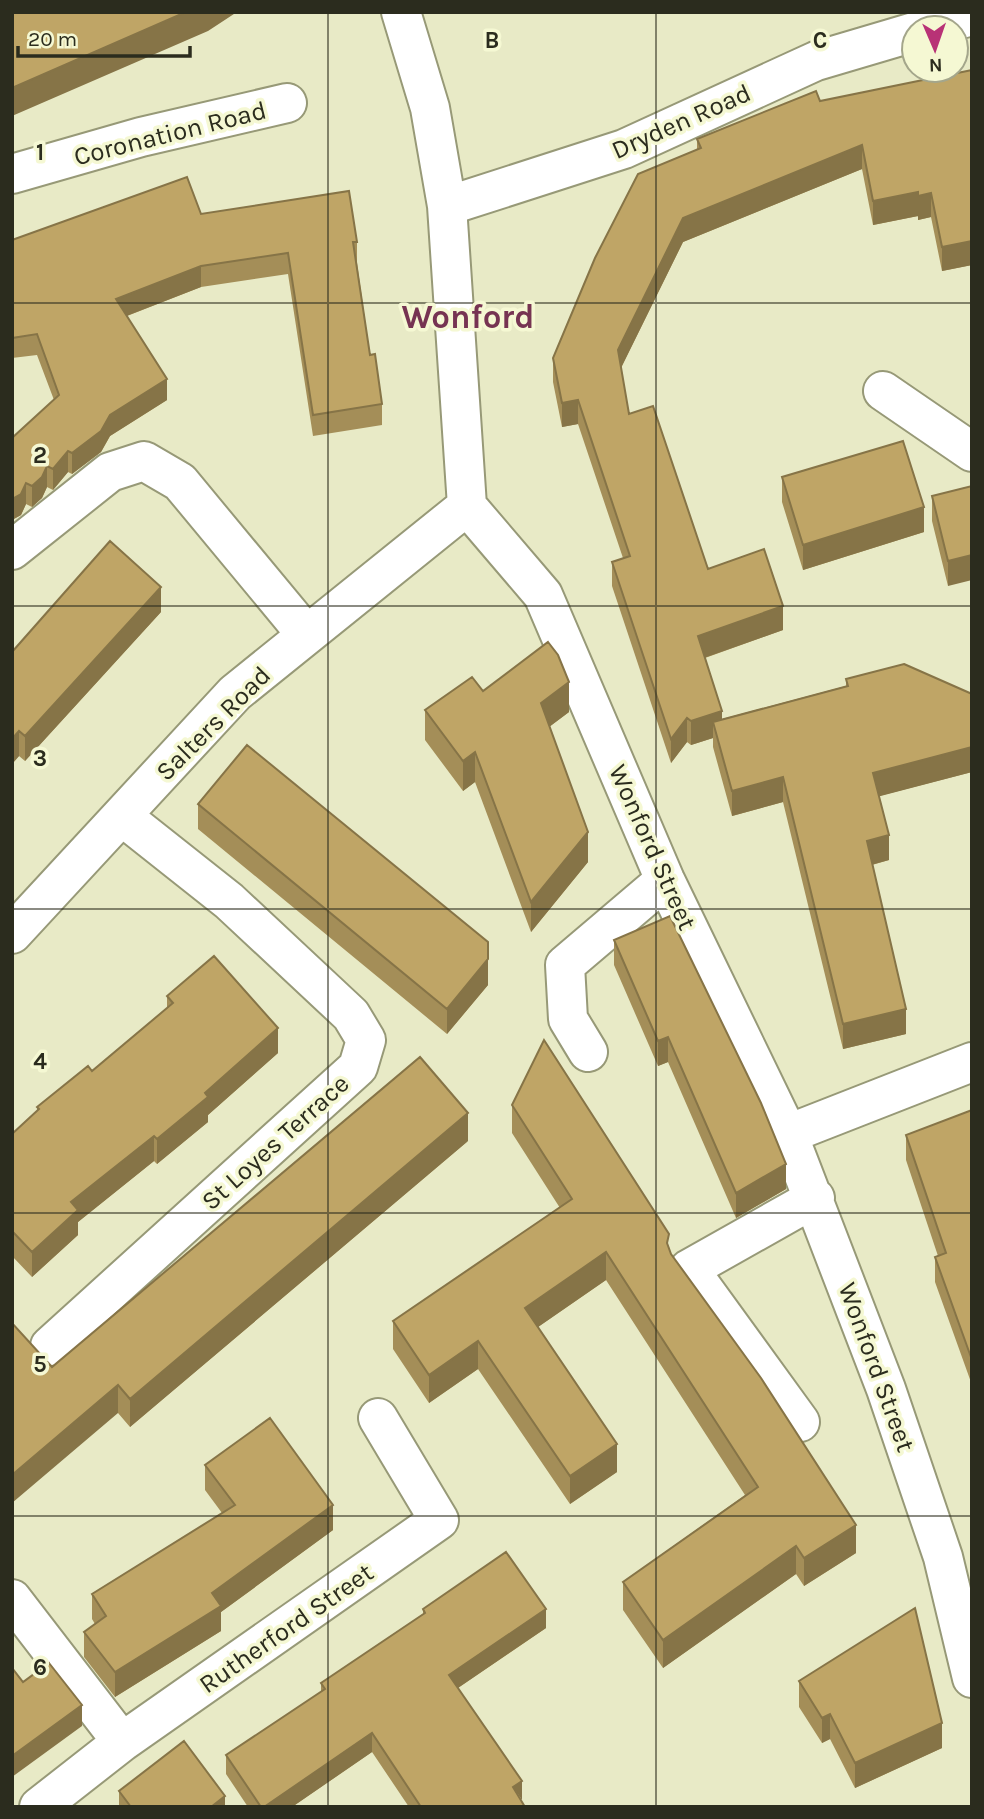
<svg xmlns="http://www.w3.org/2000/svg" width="984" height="1819" font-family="Karla,sans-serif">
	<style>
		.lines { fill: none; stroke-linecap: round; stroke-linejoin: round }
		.minor-casing { stroke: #979977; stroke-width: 42 }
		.minor { stroke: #fff; stroke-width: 38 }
		.wall { fill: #a48e58 }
		.shaded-wall { fill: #867447 }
		.building { fill: #bfa566; stroke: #867447; stroke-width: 2 }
		.grid { fill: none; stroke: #2b2c1e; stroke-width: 2; stroke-opacity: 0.55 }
		.labels { text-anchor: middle; stroke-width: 7; stroke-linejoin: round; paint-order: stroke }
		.street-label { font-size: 26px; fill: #2b2c1e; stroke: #f5f8d3 }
		.district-label { font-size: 33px; font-weight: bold; fill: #763452; stroke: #f5f8d3 }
		.grid-label { font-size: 23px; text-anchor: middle; font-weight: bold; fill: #2b2c1e; stroke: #f5f8d3; stroke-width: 7; stroke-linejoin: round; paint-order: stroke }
	</style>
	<rect width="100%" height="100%" fill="#e8eac6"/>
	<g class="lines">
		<defs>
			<path id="minor" d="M401,12l29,96 17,98 20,300 76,89 122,285 123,254 98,255 57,168 29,121
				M926,28l46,-12
				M12,174l129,-37 146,-34
				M447,206l177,-57 192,-88 98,-29
				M883,391l89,61
				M12,550l98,-78 34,-11 36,21 126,152
				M12,934l223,-241 232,-187
				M588,1052l-20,-33 -3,-54 100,-85
				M788,1134l184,-72
				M50,1346l308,-279 8,-27 -15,-25 -122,-114 -106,-84
				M800,1422l-111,-153 126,-71
				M12,1599l110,143
				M39,1807l83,-65 317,-222 -61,-102"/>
		</defs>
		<use href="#minor" class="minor-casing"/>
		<use href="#minor" class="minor"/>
	</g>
	<path class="wall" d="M972,70v195l-30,6 -11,-54 -13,3v-4l-45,9 -11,-56 -179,73 -62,126 8,46 79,155 75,61 -78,28 17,61 124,-33v-7l126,15v78l-93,24 10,64 -17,5 34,169 -63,15 -60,-247 -51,14 -19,-69v-9l-22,7 -4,-3 -16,21 -59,-177v-24l11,-4 -45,-134 -16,3 -9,-45v-24l144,-208v-11l123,-38z
		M201,214l156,28v21l13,92 12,49v21l-69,11 -25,-162 -87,13 -74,29 40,84 -57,36 -9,16 -29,22 -4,-2 -15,18 -6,-3 -5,11 -10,9 -6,-3 -5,11 -9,5v-82l42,-38 -17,-45 -25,3v-118z
		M782,477l142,55 -121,38 -21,-68z
		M972,486l-24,100 -16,-65v-25z
		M161,612l-136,149 -6,-5 -7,8v-112z
		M483,691l86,21 -20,15 39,135 -57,70 -56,-150 -12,9 -38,-51v-30z
		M198,804l290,181 -41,49 -249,-205z
		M614,940l172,249 -50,29 -68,-156 -10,4 -44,-101z
		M167,996l111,57 -70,62v7l-51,42 -3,-3 -76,61v13l-46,42 -20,-21v-122l25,-23v-4l55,-36 75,-63z
		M512,1105l157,142 2,7 185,299 -52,33 -8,-12 -133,94 -40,-58v-28l122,-87 -139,-215 -68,47 79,145 -47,32 -92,-135 -49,34 -36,-54v-28l167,-113 -48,-75z
		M972,1110v275l-37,-103v-25l3,-1 -32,-96v-25z
		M468,1141l-338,286 -12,-14 -66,-46z
		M205,1465l128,65 -112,82v19l-106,66 -31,-40v-25l11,-8 -3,-5v-25l130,-81 -17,-23z
		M423,1609l123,19 -88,60 67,119h-116l-37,-55 -80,55h-44l-22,-33v-19l95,-62v-10l102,-69z
		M799,1681l143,67 -87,40 -25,-49 -8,4 -23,-36z
		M119,1791l106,16h-106z"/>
	<path class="shaded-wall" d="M186,12h51l-29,19 -196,85v-28z
		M862,145v24l-179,73 -65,132v-24l65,-132z
		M918,192v24l-45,9v-24z
		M931,193v24l-13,3v-24z
		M972,241v24l-30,6v-24z
		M201,266v21l-85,33v-21z
		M167,379v21l-57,36 -9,16 -29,22v-21l38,-38z
		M578,400v24l-16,3v-24z
		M68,451v21l-15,18v-21z
		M47,466v21l-5,11 -10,9v-21z
		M26,483v21l-5,11 -9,5v-21z
		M924,507v25l-121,38v-25z
		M972,555v25l-24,6v-25z
		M161,587v25l-136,149v-25z
		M783,606v24l-85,30v-24z
		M569,682v30l-28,21v-30z
		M722,711v24l-9,-13v16l-22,7v-24z
		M687,718v24l-16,21v-24z
		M19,731v25l-7,8v-25z
		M972,747v25l-99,26v-25z
		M475,752v30l-12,9v-30z
		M783,777v25l-51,14v-25z
		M588,832v30l-57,70v-30z
		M889,835v25l-22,6v-25z
		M488,959v26l-41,49v-25z
		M906,1009v25l-63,15v-25z
		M278,1028v25l-70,62v7l-51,42v-25l48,-46z
		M668,1037v25l-10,4v-25z
		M468,1113v28l-338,286v-28z
		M154,1136v25l-76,61v13l-46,42v-25l39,-50z
		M786,1164v25l-50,29v-25z
		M606,1252v28l-81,56v-28z
		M478,1341v28l-49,34v-28z
		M118,1385v28l-106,90v-28z
		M617,1444v28l-47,32v-28z
		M333,1505v25l-112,82v19l-106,66v-25l97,-79z
		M856,1525v28l-52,33v-28z
		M796,1546v28l-133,94v-28z
		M546,1609v19l-97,66v-19z
		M82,1705v21l-70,51v-21z
		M830,1714v25l-8,4v-25z
		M942,1723v25l-87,40v-25z
		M372,1733v19l-80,55h-28z
		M522,1781v19l-9,-13z
		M225,1796v11h-14z"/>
	<path class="building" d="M12,12h174l-174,76z
		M972,70v171l-30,6 -11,-54 -13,3v-4l-45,9 -11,-56 -179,73 -65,132 11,64 24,-8 55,163 56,-20 19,57 -85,30 24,75 -31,10 -4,-3 -16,21 -59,-177 18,-6 -52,-156 -16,3 -9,-45 42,-100 43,-84 63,-26 -4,-9 119,-48 4,10z
		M187,177l14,37 148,-23 8,51h-4l17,113 5,-1 7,50 -69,11 -25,-162 -87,13 -85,33 51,80 -57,36 -9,16 -29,22 -4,-2 -15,18 -6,-3 -5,11 -10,9 -6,-3 -5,11 -9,5v-61l47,-43 -22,-61 -25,4v-98z
		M903,441l21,66 -121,38 -21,-68z
		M972,486v69l-24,6 -16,-65z
		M110,541l51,46 -136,149 -6,-5 -7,8v-87z
		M548,642l10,13 11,27 -28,21 47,129 -57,70 -56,-150 -12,9 -38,-51 47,-33 11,14z
		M904,664l68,30v53l-99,26 16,62 -22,6 39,168 -63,15 -60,-247 -51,14 -19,-69 135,-36 -2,-7z
		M247,745l241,197v17l-41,50 -249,-205z
		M670,916l91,187 25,61 -50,29 -68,-156 -10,4 -44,-101z
		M214,956l64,72 -73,65 3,4 -51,42 -3,-3 -83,66 7,8 -46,42 -20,-21v-97l27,-25 -2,-2 51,-41 4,5 81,-68 -6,-7z
		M544,1040l125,194 -2,9 4,11 90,124 95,147 -52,33 -8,-12 -133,94 -40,-58 135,-95 -152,-235 -81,56 92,136 -47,32 -92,-135 -49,34 -36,-54 179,-122 -60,-94z
		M420,1057l48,56 -338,286 -12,-14 -106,90v-152l40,44z
		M972,1110v250l-37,-103 11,-4 -40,-118z
		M270,1418l63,87 -121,88 9,13 -106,66 -31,-40 22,-16 -14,-22 143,-89 -30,-40z
		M506,1552l40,57 -97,66 73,106 -9,6 12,20h-104l-49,-74 -108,74h-3l-35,-52 99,-66 -4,-6 104,-70 -2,-4z
		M915,1608l27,115 -87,40 -25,-49 -8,4 -23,-37z
		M49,1663l33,42 -70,51v-88l11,14z
		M184,1741l41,55 -14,11h-80l-12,-16z"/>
	<path class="grid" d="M328,12v1795M656,12v1795M12,303h960M12,606h960M12,909h960M12,1213h960M12,1516h960"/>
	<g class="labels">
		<g class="street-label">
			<text transform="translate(681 121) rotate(-24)" y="9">Dryden Road</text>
			<text transform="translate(170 133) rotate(-14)" y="9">Coronation Road</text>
			<text transform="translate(213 723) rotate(-45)" y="9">Salters Road</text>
			<text transform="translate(653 847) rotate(66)" y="9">Wonford Street</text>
			<text transform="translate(275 1142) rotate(-42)" y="9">St Loyes Terrace</text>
			<text transform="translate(877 1367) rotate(70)" y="9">Wonford Street</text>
			<text transform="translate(286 1628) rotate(-35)" y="9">Rutherford Street</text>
		</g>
		<g class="district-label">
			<text x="468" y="328">Wonford</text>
		</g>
	</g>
	<g class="grid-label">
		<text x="492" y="48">B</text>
		<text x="820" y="48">C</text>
		<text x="40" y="160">1</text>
		<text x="40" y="463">2</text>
		<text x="40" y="766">3</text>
		<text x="40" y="1069">4</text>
		<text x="40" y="1372">5</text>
		<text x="40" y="1675">6</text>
	</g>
	<rect width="984" height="1819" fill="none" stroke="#2b2c1e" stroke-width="28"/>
	<g transform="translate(935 49) rotate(178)"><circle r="33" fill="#f5f8d3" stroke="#a4a68b" stroke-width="2"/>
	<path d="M0-5L12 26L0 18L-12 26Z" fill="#b83276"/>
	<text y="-10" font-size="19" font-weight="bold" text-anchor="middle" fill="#2b2c1e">N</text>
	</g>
	<path d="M18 46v10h172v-10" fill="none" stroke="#2b2c1e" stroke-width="3.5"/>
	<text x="28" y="46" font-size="21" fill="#2b2c1e" stroke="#f5f8d3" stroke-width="5" paint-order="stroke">20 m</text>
</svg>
